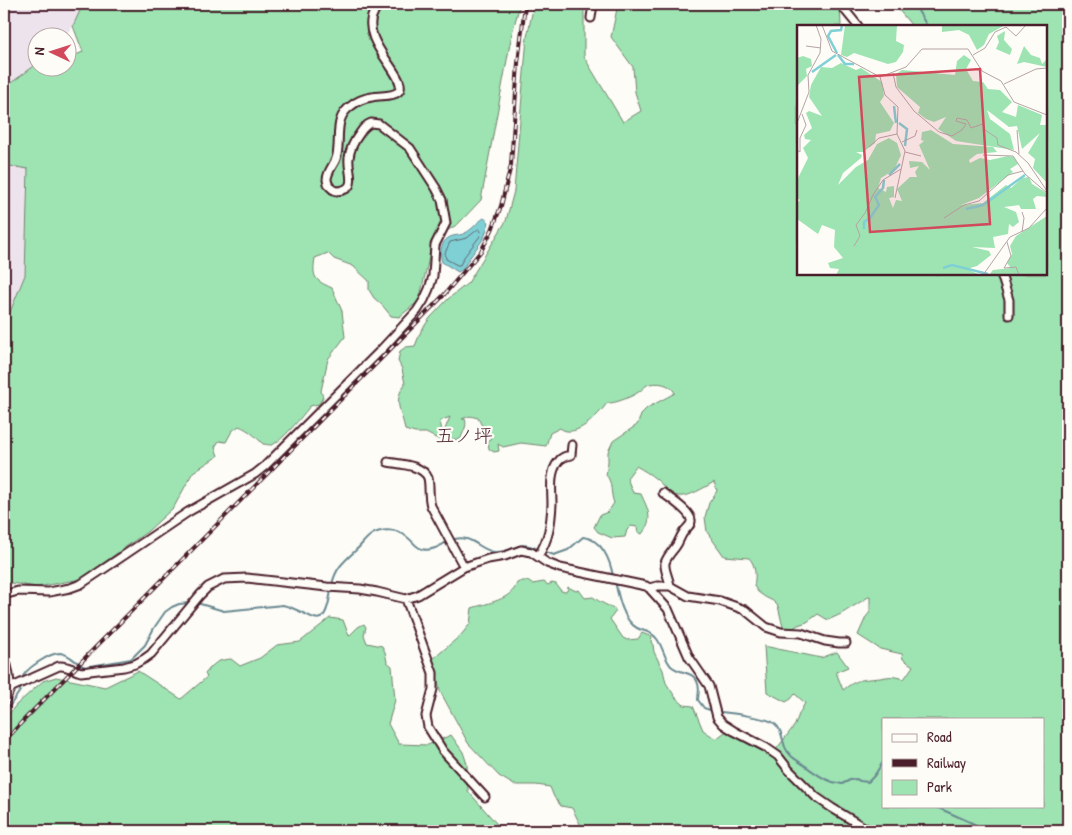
<svg xmlns="http://www.w3.org/2000/svg" width="1072" height="835" font-family="'Patrick Hand','Klee One',sans-serif">
	<style>
		.built { fill: #ede3ed }
		.green { fill: #9de4b2; stroke: #74826e; fill-rule: evenodd }
		.water { fill: #7fd0d5; stroke: #6a8991 }
		.lines { fill: none; stroke-linecap: round; stroke-linejoin: round }
		.shore { stroke: #5f666f; stroke-width: 1 }
		.stream { stroke: #6a8991; stroke-width: 2 }
		.minor-casing { stroke: #4a1f2b; stroke-width: 11 }
		.tertiary-casing { stroke: #4a1f2b; stroke-width: 12 }
		.minor { stroke: #fdfcf7; stroke-width: 7 }
		.tertiary { stroke: #fdfcf7; stroke-width: 9 }
		.rail-casing { stroke: #4a1f2b; stroke-width: 4 }
		.rail { stroke: #fdfcf7; stroke-width: 2; stroke-dasharray: 5.5; stroke-linecap: butt }
		.labels { text-anchor: middle; stroke-width: 4.5; stroke-linejoin: round; paint-order: stroke }
		.neighbourhood-label { font-size: 19px; fill: #4a1f2b; stroke: #fdfcf7 }
		.inset-river { fill: none; stroke: #7fd0d5; stroke-width: 2.5 }
		.inset-road { fill: none; stroke: #b5a4a5; stroke-width: 1 }
		.view { fill: #d1495b; fill-opacity: 0.15; stroke: #d1495b; stroke-width: 2.5 }
		.inset-edge { fill: none; stroke: #4a1f2b; stroke-width: 2.5 }
	</style>
	<rect width="100%" height="100%" fill="#fdfcf7"/>
	<filter id="ink" filterUnits="userSpaceOnUse"><feTurbulence type="fractalNoise" baseFrequency=".02" numOctaves="2"/><feDisplacementMap in="SourceGraphic" scale="10" xChannelSelector="R" yChannelSelector="G"/><feConvolveMatrix kernelMatrix="1 2 1 2 8 2 1 2 1" color-interpolation-filters="sRGB"/></filter>
	<g filter="url(#ink)">
		<path class="built" d="M4,4h86l-3,5 -23,28 -26,1 -1,29 -33,29z
			M4,163l31,2 -4,108 -27,175z"/>
		<path class="green" d="M83,4h437l-8,29 -31,167 -23,24 -26,16 -4,22 -9,39 -20,16 -8,-1 -9,-11 -8,-7 -5,-8v-9l-16,-15 -19,-7 -6,-6 -13,5c-3,19 -1,22 17,30l10,23 3,26 -17,22 -7,32 2,6 -4,7 -9,2c-6,8 -30,38 -39,39 -3,0 -6,-1 -8,-1 -8,-8 -14,-14 -24,-18l-7,5 -6,11 -7,-1 -4,6 3,9 -25,16 -19,35 -26,24 -67,48 -44,8 -33,-5v-255l21,-52 3,-106 -24,-4v-77l33,-24v-3l1,7h30v-10l15,-6 -10,-26z
			M534,4h50v53l39,65 18,-11 -6,-19 -2,-25 -22,-30 7,-33h222l1,22h-43v248h248v-248h-134l-18,-22h174v827h-487l1,-3 -10,-20 -11,-2 -7,-9 -4,-10 -14,-2h-22l-15,-9 -31,-33 -28,-52 -7,-32 28,-24 9,-11 2,-16c15,-5 40,-8 45,-25 6,-3 10,-3 15,1l12,-2 4,3 4,-2 4,1 5,7 4,1 2,-1 1,-4 8,4 3,-1 6,8 8,-1c7,6 16,8 23,14l-6,8 13,19 4,2 11,-1 4,-6 10,4 -1,5 2,3 1,7 9,18 3,13 10,15 8,7 9,1 10,24 13,9 9,-7c12,2 36,17 46,24l24,-31 4,-11 6,-11 -10,-9 -4,5 -5,3 -19,-10 -3,-46 57,12 16,-6 11,15 -12,5 7,18c15,-12 19,-10 37,-12 12,-2 12,-2 24,1l9,-13 -10,-7 -1,-5 -22,-5 -22,-14 8,-18 4,-5v-16l-29,18 -13,6 -10,-6 -11,8 -9,3 -8,5 -7,-3 -5,-21 -5,-5 -8,-4 -7,-5 -4,-6c2,-9 2,-21 -5,-28l-25,-2 -17,-24 -2,-15 4,-14 8,-12 -3,-9c-9,5 -26,16 -36,14 -11,-2 -14,-11 -22,-17 -6,-5 -13,-9 -20,-13l-9,12 6,15 8,1c7,16 13,24 1,40l-4,-2 -1,-5 -6,-1 -4,4 -2,7 -13,1 -14,-6 -4,-5 6,-12 8,-3 6,-9c-4,-9 -1,-21 -8,-28l2,-13v-10l5,-11 24,-16 5,-12 5,-5 28,-15c-4,-9 -18,-12 -28,-8 -3,2 -6,6 -10,8 -6,4 -23,11 -30,10 -8,12 -32,37 -47,25l-10,5 -4,13 -25,-3 -18,4 -5,-3 1,7 -5,1 -5,-3 -1,-9 3,-1 -7,-9 -6,-12 -8,-2 -8,3h3c3,8 -3,13 -4,20 -7,1 -13,0 -18,-5l7,-17 -10,4 2,10 -2,9 -14,-7h-11l-10,-3c-3,-19 -13,-28 0,-46l-3,-15 -4,-8 2,-10 6,-4 9,-1 6,-15 9,-13 18,-19 20,-16 38,-62 8,-30 13,-154zM883,719h160v87h-160z
			M330,618l13,2 6,16 9,-9 6,-3 2,3 -2,8 3,8 15,3 3,6 2,10 5,4 3,34 -7,24 11,20 29,1 23,-10 12,17 4,12 1,27 35,40h-499v-111l12,-15 27,-24 13,-4 49,10 33,-16 43,28 26,-22 -2,-3c9,-11 12,-14 26,-15l9,7 20,-8 17,-13 23,-3z"/>
		<path class="water" d="M484,218l5,4 -5,16 -16,22 -5,9 -5,3 -16,-10c-3,-10 -1,-23 11,-26 4,-1 9,-1 12,-3 7,-3 12,-11 19,-15z"/>
		<g class="lines">
			<path class="shore" d="M479,229l2,2 -1,5 -16,21 -4,8h-3l-11,-6 -1,-6 5,-11 17,-4 10,-8z"/>
			<path class="stream" d="M914,4l13,22
				M451,540c21,-8 29,12 45,12 20,0 20,-13 42,-3
				M543,551l11,4 14,-5 15,-13c19,2 27,23 30,39
				M615,581c3,14 8,40 22,47 8,4 14,3 20,11 6,8 7,19 14,27 9,8 24,5 27,18 2,5 0,11 0,16l6,8 9,3
				M332,585c3,-16 12,-24 23,-34 6,-5 10,-12 16,-16 11,-7 27,-6 36,2 6,4 8,10 15,12 8,3 18,-3 25,-7
				M197,603l27,8 59,-6c31,8 41,33 48,-15
				M22,679c2,-10 28,-26 38,-26 11,1 16,11 25,14l46,-8 14,-14 9,-17 11,-16 7,-5 7,-3 11,-1
				M718,712c10,0 49,6 56,11 8,6 8,16 11,24 4,10 12,13 19,18 13,9 22,17 38,19l8,-4 6,-1 4,2 8,1 6,-6 9,-14
				M4,714l16,-23 1,-4
				M934,806l36,16 6,3 3,6"/>
			<defs>
				<path id="minor" d="M840,4l18,22
					M591,18l2,-14
					M1001,274l8,26v15
					M388,462c11,2 35,3 40,16 2,8 0,18 3,28l33,61
					M663,493c6,5 27,18 28,27 1,5 -5,8 -8,13 -3,4 -4,9 -7,13 -4,6 -9,10 -11,17 -1,7 4,15 5,23
					M538,556c11,-16 13,-33 14,-52 0,-13 -3,-31 6,-42 3,-5 8,-6 13,-7l1,-10
					M649,588l8,-2h13l18,10 32,5 14,5 11,4 21,17 15,5 20,1 24,8 14,2h7
					M4,595l14,-4 31,1 21,-4 11,-4 39,-26 68,-46 67,-38 10,-8 114,-114 38,-41 7,-11 5,-11 4,-13 2,-31 11,-22 -4,-23 -6,-12 -26,-40 -31,-24 -8,-1c-5,2 -8,5 -11,10 -6,8 -10,15 -11,25 -2,14 11,32 -13,33 -5,-2 -8,-5 -9,-11 0,-8 6,-14 9,-21 6,-18 -4,-40 15,-53 6,-5 14,-8 21,-9 8,-2 20,0 26,-5 14,-13 -41,-51 -24,-80 2,-3 3,-6 7,-8
					M406,599l27,74v16l-7,27 2,11 15,24 42,46
					M4,656c4,11 6,21 6,32l49,-22c8,-1 14,4 22,6l43,-5 11,-3 9,-5 7,-5 49,-59 8,-8 16,-8 23,-1 80,9 33,2 17,3 29,7 12,-4 46,-28 24,-8 17,-3 16,-6 10,2 16,11 13,5 86,18 3,2 19,21 21,48 20,29 8,31 6,7 11,7 31,16 13,9 11,14 27,27 16,11 38,23"/>
				<path id="tertiary" d="M4,701l6,-13"/>
			</defs>
			<use href="#minor" class="minor-casing"/>
			<use href="#tertiary" class="tertiary-casing"/>
			<use href="#minor" class="minor"/>
			<use href="#tertiary" class="tertiary"/>
			<defs>
				<path id="rail" d="M4,742l17,-19 60,-61 362,-366 38,-45 11,-21 9,-24 10,-41 7,-102 6,-50 2,-9"/>
			</defs>
			<use href="#rail" class="rail-casing"/>
			<use href="#rail" class="rail"/>
		</g>
	</g>
	<g class="labels">
		<g class="neighbourhood-label">
			<text x="464" y="442">五ノ坪</text>
		</g>
	</g>
	<g transform="translate(797 25)">
		<rect width="250" height="250" fill="#fdfcf7"/>
		<path d="M48,0h52l-1,16 8,4 -1,7 -7,10 -8,2 -34,-11 -7,4 -6,-2zM145,0l32,1 31,-1 -16,9 -5,11 -7,5 -8,-15 -10,-5 -17,2zM208,6l-1,9 8,9 -2,6 -14,-6 3,-7 -2,-6zM227,21l7,9 9,3 2,6 5,-5v8l-23,-5 -7,2zM167,30l7,5 -5,9 7,12 10,1 5,7 12,1 12,12 -10,10 14,5 2,-12 24,10 -2,10h7v58l-14,-15 2,-9 -7,-6 12,-20 -18,16 -5,-23 -8,1 -22,-17 3,9 20,15 4,16 -58,-9 -18,-12 8,-12 -12,5 -8,-3 -8,-6 2,-6 -23,-20 -1,-13 6,-4 53,5 2,-14zM6,31l8,3 1,7 -6,3 1,7 -10,10v-28zM44,38l15,7 5,-2 21,14 2,14 -4,6 14,21 -4,8 -14,3 -1,9 -12,9h-7l6,3 -1,3 -18,15 -5,12 18,-18 12,-7 9,-16 12,-6 8,5 4,12 -7,15 -13,8 -3,10 8,4 1,-5 7,-1v11l-5,1 4,10 3,-8 6,1 -5,-12 13,-12h7l-2,-5 4,-6 -9,2 -1,-7 13,1 8,8 -11,-25 5,-4 -3,-1 1,-8 9,-2 22,14 40,3 4,5 -20,2 -8,6 1,3 10,-5 10,2 18,-4 6,1 4,7 -8,5 3,3 -34,26 -18,7 22,-2 23,-18 5,3 11,-10 7,-1 3,7 13,8 2,5 -10,-1 -4,3 3,10h-15l-2,-4 -15,2 12,5 3,10 -6,5 -4,-3 -1,10 -15,3 2,11 -23,-1 17,4 2,4 -14,11 -10,3 13,6h-144l3,-6 -9,-1 -2,-5 15,-5 -9,-11 1,-17 -13,-5 -4,9 -21,-15v-16l3,-3 -3,-2 1,-20 10,-20 -5,-10 8,-8 -6,-1 -1,-4 8,-7 -6,-15 3,-2 13,5 -13,-19 2,-12 10,-18 11,1zM250,191v59h-58l4,-5 18,-2 -4,-5 5,-9 -2,-8 6,-10z" fill="#9de4b2"/>
		<path class="inset-river" d="M40,28l-9,-17 3,-5 10,-1 1,-5M41,30l7,9h9M15,47l24,-17M97,81l2,17M102,98l8,6 -2,17M92,150l11,-11M169,184l17,-4 42,-30M67,204v-7l6,-4 9,-13 -4,-8 8,-9 1,-8M146,243l9,-3 36,9"/>
		<path class="inset-road" d="M25,0l10,26 48,26 5,18 13,12 -1,27 8,17 -10,47M9,21l15,2M176,30l12,-7 10,-16 11,-5 10,9 10,-11M96,48l3,14 18,24 25,21 13,4 10,-6 4,-6 -10,-3 1,-3 10,2 4,8 12,-4 2,6 12,8 1,7 18,7 12,11 19,28M83,52l26,-10 16,-18h46l14,22 19,10 13,21 33,13M207,59l32,-15 11,-1M0,98l12,-31 -1,-17 12,-22 1,-14 -5,-14M220,105l2,24M105,117l13,-6 2,-6M72,122l10,-9 18,-4M0,125l3,2v-14l6,-13 -4,-11M108,127l16,4M186,130l30,1 12,18 22,19M225,187l2,6 -2,14M147,193l20,-13 15,-4 29,-26 15,-4M210,217l4,14 -7,12 12,-1 3,8M57,221l6,-10 -4,-11 9,-12 8,-18 10,-15 18,-11M186,250l27,-38 19,-9 18,-20"/>
		<path class="view" d="M183,44l10,155 -120,8 -11,-155z"/>
		<rect width="250" height="250" class="inset-edge"/>
	</g>
	<rect width="1072" height="835" fill="none" stroke="#fdfcf7" stroke-width="20"/>
	<rect x="10" y="10" width="1052" height="815" fill="none" stroke="#4a1f2b" stroke-width="2" filter="url(#ink)"/>
	<rect x="882" y="718" width="162" height="90" fill="#fdfcf7" stroke="#b5a4a5"/>
	<rect x="892" y="734" width="25" height="8" fill="#fdfcf7" stroke="#b5a4a5"/>
	<text x="927" y="742" font-size="15" fill="#4a1f2b">Road</text>
	<rect x="892" y="759" width="25" height="8" fill="#4a1f2b" stroke="#b5a4a5"/>
	<text x="927" y="768" font-size="15" fill="#4a1f2b">Railway</text>
	<rect x="892" y="780" width="25" height="15" fill="#9de4b2" stroke="#b5a4a5"/>
	<text x="927" y="792" font-size="15" fill="#4a1f2b">Park</text>
	<g transform="translate(52 52) rotate(274)"><circle r="24" fill="#fdfcf7" stroke="#b5a4a5"/>
	<path d="M0-4L9 19L0 12L-9 19Z" fill="#d1495b"/>
	<text y="-8" font-size="14" font-weight="bold" text-anchor="middle" fill="#4a1f2b">N</text>
	</g>
</svg>
